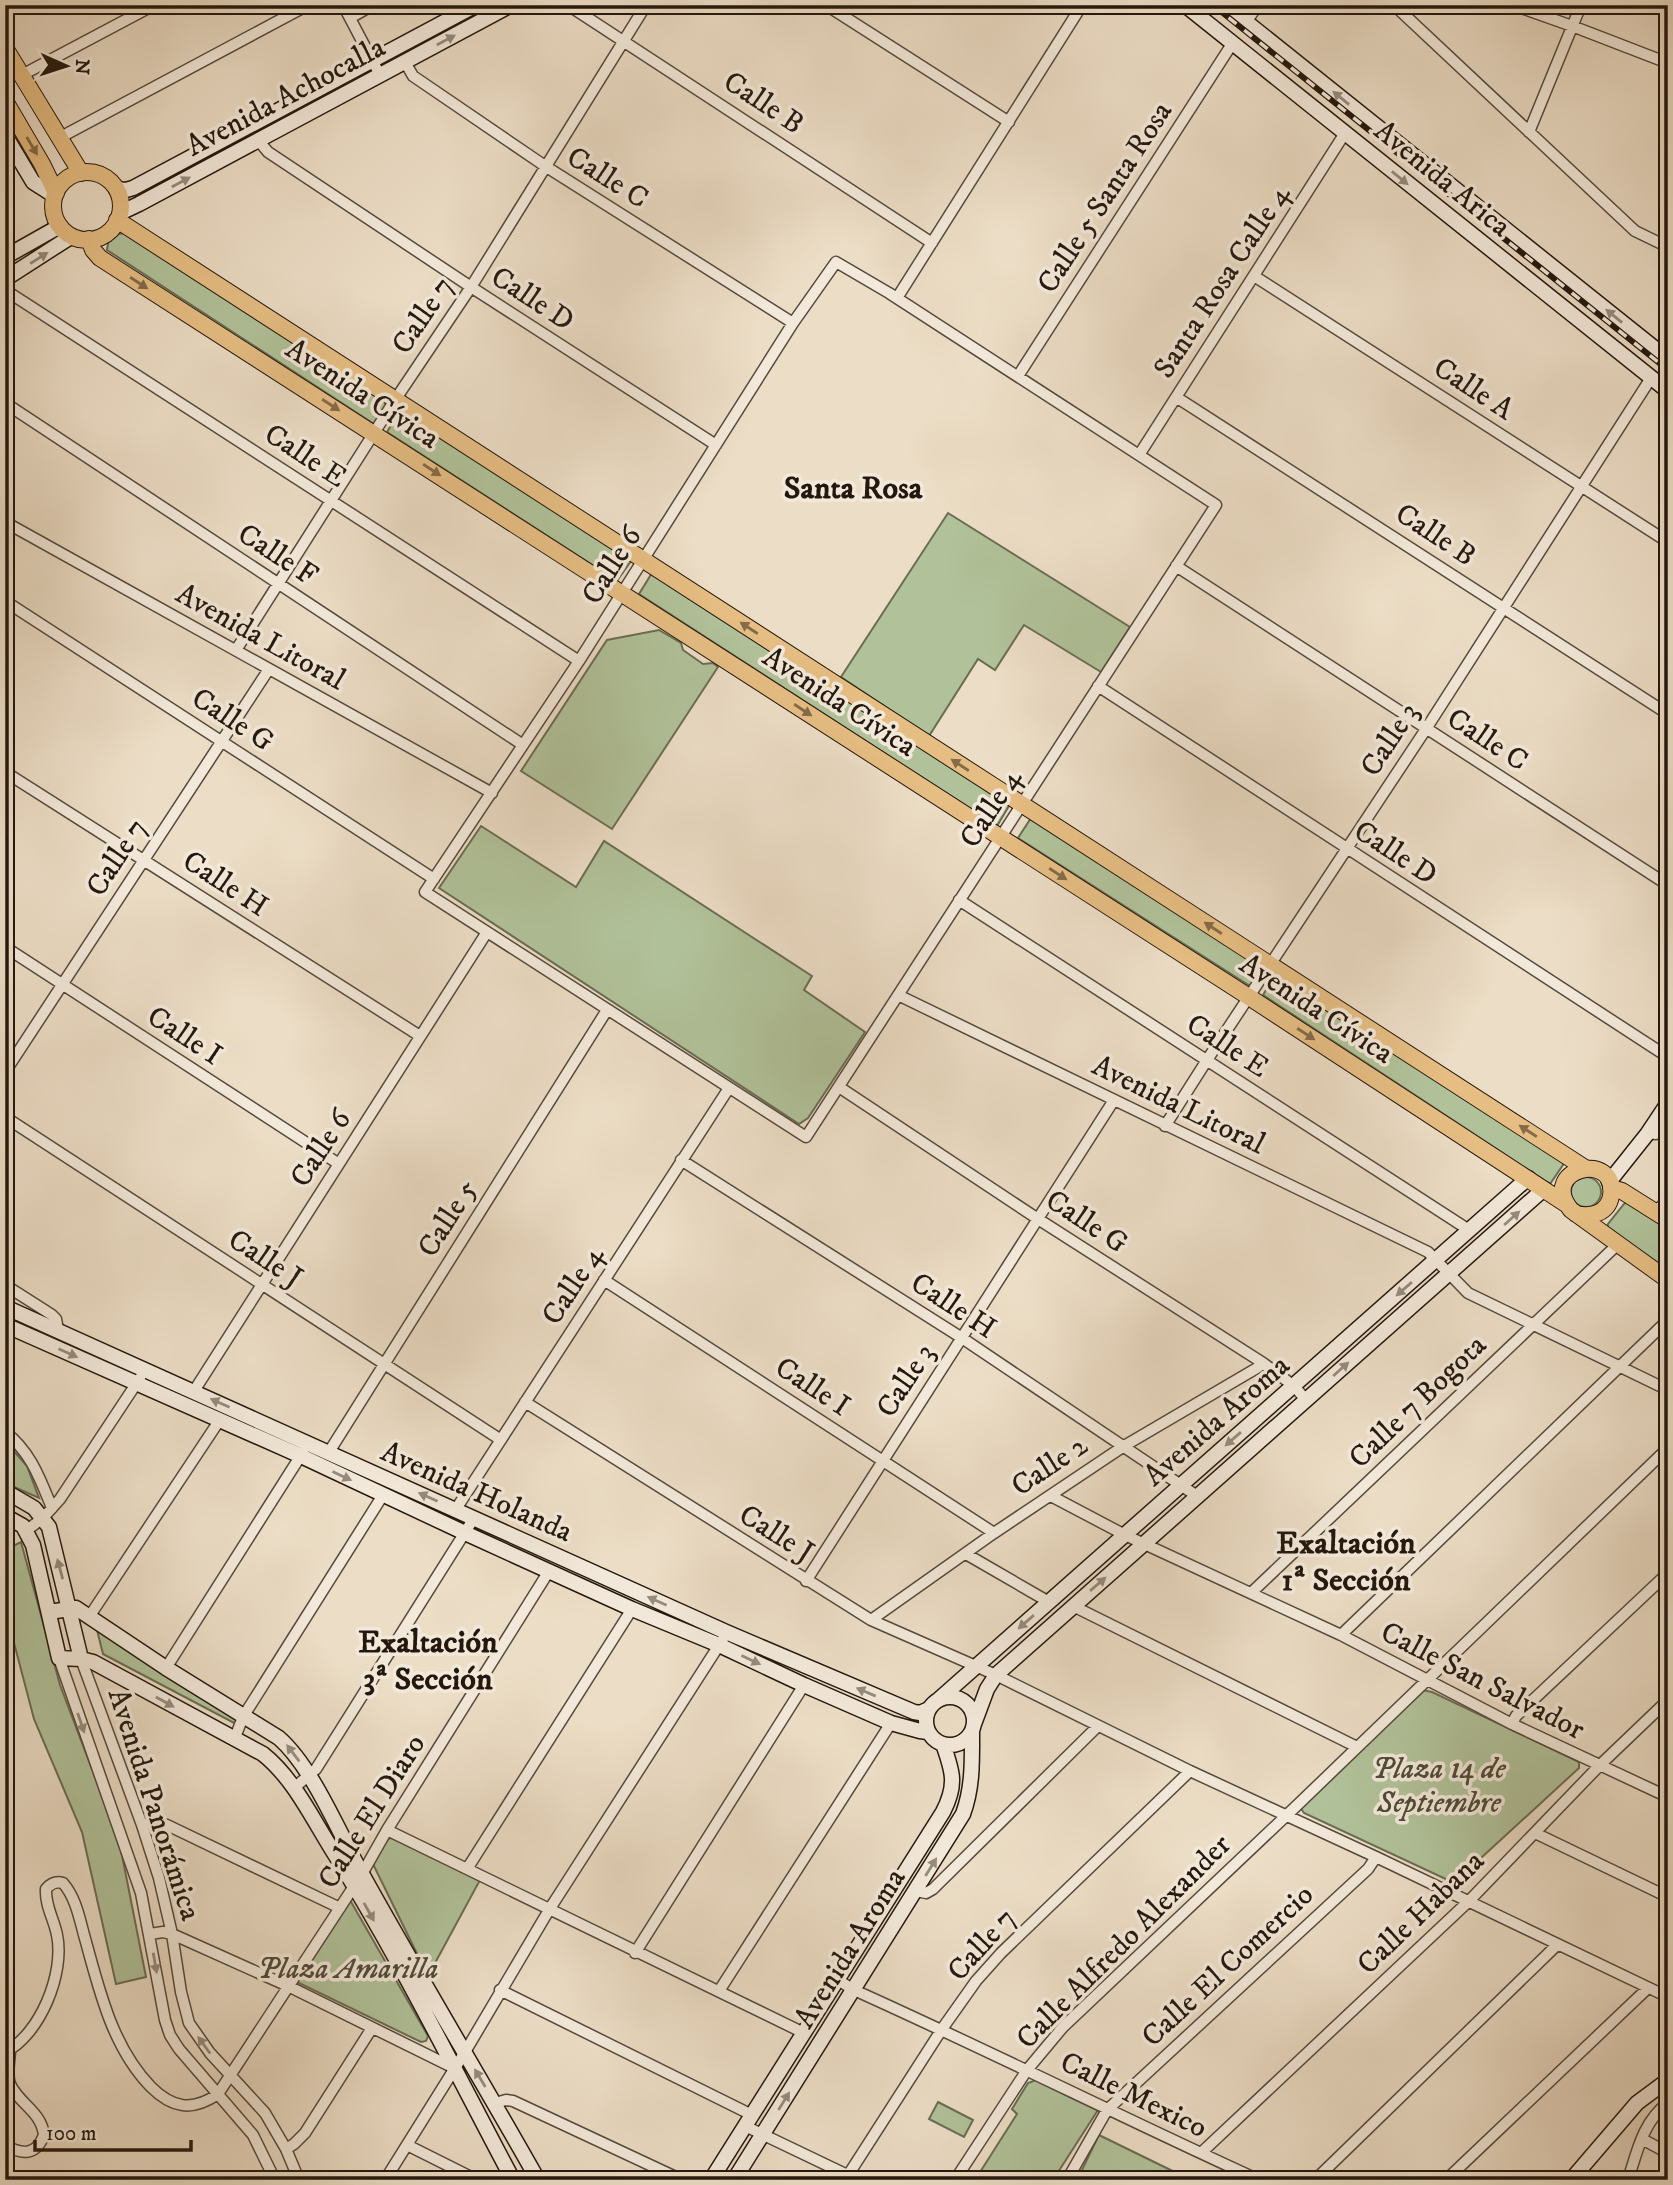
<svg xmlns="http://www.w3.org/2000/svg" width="1673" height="2185" font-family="'IM FELL DW Pica',serif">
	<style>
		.green { fill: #b1c29a; stroke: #6a6d54; stroke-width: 2 }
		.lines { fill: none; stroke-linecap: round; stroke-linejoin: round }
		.street-casing { stroke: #56493c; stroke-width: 13 }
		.secondary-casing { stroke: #24180e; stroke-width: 17 }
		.primary-casing { stroke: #24180e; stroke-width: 18 }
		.street { stroke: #f3e9da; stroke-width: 10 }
		.secondary { stroke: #f3e9da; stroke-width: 14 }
		.primary { stroke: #e6be83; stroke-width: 16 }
		.rail-casing { stroke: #24180e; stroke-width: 6 }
		.rail { stroke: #f3e9da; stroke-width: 3.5; stroke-dasharray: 10; stroke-linecap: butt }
		.oneway { fill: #968b7e }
		.oneway2 { fill: #856b48 }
		.labels { text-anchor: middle; stroke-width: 7; stroke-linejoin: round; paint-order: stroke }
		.street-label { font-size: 30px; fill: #24180e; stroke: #f3e9da }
		.park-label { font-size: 30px; font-style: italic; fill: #4e4b38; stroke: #f3e9da }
		.neighbourhood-label { font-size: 32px; font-weight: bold; fill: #24180e; stroke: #f3e9da }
	</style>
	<rect width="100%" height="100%" fill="#ecddc6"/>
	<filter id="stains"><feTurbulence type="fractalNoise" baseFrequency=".00286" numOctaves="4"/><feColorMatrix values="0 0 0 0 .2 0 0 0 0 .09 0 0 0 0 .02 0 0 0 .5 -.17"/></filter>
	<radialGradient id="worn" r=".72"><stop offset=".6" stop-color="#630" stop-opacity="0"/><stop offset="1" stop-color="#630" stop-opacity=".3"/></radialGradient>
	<path class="green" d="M126,233l261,170 -13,21 -267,-174 1,-7 9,-9z
		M400,411l231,150 -14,20 -230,-149z
		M948,513l182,114 -29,45 -77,-47 -29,45 -17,-11 -49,77 -88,-59z
		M652,573l358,231 -13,22 -358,-232z
		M659,630l22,13 2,7 20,14 10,-1 5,4 -106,162 -91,-58 86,-131z
		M1031,818l232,148 -13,20 -232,-148z
		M481,826l95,61 28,-46 208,135 -8,14 61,42 -57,86 -9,6 -360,-236z
		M1276,974l289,188 -15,22 -287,-189z
		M1571 1192a15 15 0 1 1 30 0a15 15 0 1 1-30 0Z
		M1627,1202l4,1 37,25v46l-61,-45 1,-5 16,-20z
		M5,1441l22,25 12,32 -34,-15z
		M21,1542l39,143 59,155 27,137 -30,7 -34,-152 -48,-113 -21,-80 -8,-33v-56z
		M95,1622l143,93 -2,9 -133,-70z
		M1422,1690l10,2 147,70v6l-123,113h-6l-146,-68 -4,-6z
		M392,1838l88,42 -52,96 -56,-114 14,-23z
		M350,1900l78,136 -2,5 -5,1 -124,-60z
		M1036,2080l62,30 -45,70h-78l42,-66 -5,-5 16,-26z
		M938,2102l35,18 -9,17 -35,-18z
		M1099,2135l92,45h-114z"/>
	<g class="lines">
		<defs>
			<path id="street" d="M343,5l37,70
				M568,5l364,238
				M826,5l183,117
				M1394,5l241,226 33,16
				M1513,5l59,21 96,37
				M350,18l23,-13
				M1246,22l12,-17
				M405,62l8,14 132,90 248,157
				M22,75l132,-70
				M1529,132l52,-127
				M59,138l249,-133
				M258,140l10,12 203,135 245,158
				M836,262l53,31 327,212 -410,632 -381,-245 154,-231 214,-338z
				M1254,276l414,266
				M5,290l574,371
				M897,298l185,-293
				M1018,376l214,-332
				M1176,397l492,317
				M5,403l518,342
				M1139,455l206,-322
				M5,522l487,271
				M1176,566l492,319
				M5,601l429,278
				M236,650l159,-250 76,-113 175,-282
				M1098,686l570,371
				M5,772l415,264
				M959,900l510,330
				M5,947l334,217
				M898,995l530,257 40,41 200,97
				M5,1072l264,-403
				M839,1087l199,132 225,144 31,23 12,14
				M5,1117l496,323
				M1165,1126l42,-66 219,-331 225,-351
				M1648,1133l8,1 12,-10
				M681,1160l281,178 235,158
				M1656,1211l12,-11
				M604,1280l390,253
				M5,1285l47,30 4,4 2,11
				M194,1391l293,-459
				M525,1402l346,218 125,55 194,96 186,86 292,140
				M5,1432c26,20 35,47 47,76
				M329,1452l278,-442
				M1051,1496l74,39 216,100 171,89 156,73
				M456,1509l273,-421
				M27,1530l16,-12 17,-19 80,-121
				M966,1554l83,48
				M806,1581l308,-481
				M1251,1593l366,-348
				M1073,1606l284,141
				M89,1617l130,-196
				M871,1620l123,-87 130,-87 133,-78 6,-5
				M1341,1635l327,-315
				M59,1658l82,235 24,127 5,15 9,14 74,86 22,45
				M81,1659l61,166 17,53 13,56 9,58 8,31 21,30 55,60 21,36 13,31
				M166,1668l137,-216
				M1512,1724l4,-8 152,-143
				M234,1740l9,-23 140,-222
				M294,1788l22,-19 158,-251
				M142,1825l10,-2 15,2 173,83
				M387,1830l417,203
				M1535,1833l133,64
				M467,1869l165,-260
				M916,1891l10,2 7,-4 165,-163
				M150,1934l13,-2 9,2 116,52 166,82
				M635,1953l169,-268
				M838,1980l16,10c136,61 269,128 405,190
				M500,1990l252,125
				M719,1991l172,-268
				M5,2052c35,-17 60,-79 52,-117 -3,-16 -12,-29 -11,-46 5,-6 10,-8 17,-6 14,16 17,39 23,59 14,51 27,106 65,145 21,21 41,25 67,7l144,-220 25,-44 162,-259
				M495,2103l11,-3 7,1 169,79
				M745,2126l113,54
				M1642,2139l26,14
				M5,2145c17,10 31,11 39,-10 -3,-24 -25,-31 -34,-51 -4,-12 0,-23 0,-34
				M407,2145l70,35
				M286,2149l8,-5 11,-11 67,-105
				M1201,2153l268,-252 131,-136 68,-65
				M385,2180l80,-128 84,-142 174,-271
				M845,2180l97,-151 34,-48 25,-28 189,-182
				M955,2180l72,-110 36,-43 224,-212 381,-367
				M1067,2180l40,-70 261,-241 8,-12
				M1315,2180l242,-235
				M1446,2180l202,-192
				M1628,2180c9,-28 15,-59 40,-77"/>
			<path id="secondary" d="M1185,5l483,386
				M1225,5l443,354
				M5,135l28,47 22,14
				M116,189l10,1 7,-2 343,-183
				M120,213l19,-9 372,-199
				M5,257l55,-31
				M5,279l67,-43
				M1609,1182l39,-49 20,-30
				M5,1307l721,325 188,80 6,1 9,-4
				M5,1325l296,131 164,77 167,76 87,36 85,40 87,38 29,8 8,1
				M5,1491l29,17 15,19 32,132
				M5,1516l18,10 10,19 26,113 22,1 12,3 170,92c30,24 48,62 68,94 67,107 123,221 182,332
				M49,1612l27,-4 90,60 113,70c34,30 60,95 83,136 57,103 118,203 176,306
				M926 1721a24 24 0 1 1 48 0a24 24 0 1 1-48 0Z
				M937,1701l591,-523
				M974,1724l13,-35 9,-14 548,-486
				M711,2180l232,-368c14,-27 10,-40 0,-68
				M734,2180l229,-366c10,-27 9,-54 9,-83
				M1571,2180l66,-77 31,-23"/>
			<path id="primary" d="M5,48l76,125
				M5,101l37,63 14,29
				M53 206a34 34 0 1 1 68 0a34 34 0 1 1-68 0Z
				M117,220l1468,948
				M89,239l4,11 7,8 1149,739 317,207
				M1611,1188l11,3 46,29
				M1576,1214c15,4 32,-1 35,-18 7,-47 -74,-27 -40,14l97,70"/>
		</defs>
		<use href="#street" class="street-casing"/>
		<use href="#secondary" class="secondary-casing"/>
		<use href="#primary" class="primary-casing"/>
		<use href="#street" class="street"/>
		<use href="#secondary" class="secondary"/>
		<use href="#primary" class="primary"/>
		<defs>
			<path id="rail" d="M1213,5l455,365"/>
		</defs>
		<use href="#rail" class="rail-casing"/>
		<use href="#rail" class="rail"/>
	</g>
	<defs><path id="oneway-solid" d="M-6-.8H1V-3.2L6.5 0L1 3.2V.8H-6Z" transform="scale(1.75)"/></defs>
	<g class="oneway">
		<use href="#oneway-solid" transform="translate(446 40) rotate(-28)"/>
		<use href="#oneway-solid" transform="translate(1341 98) rotate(-141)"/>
		<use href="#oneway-solid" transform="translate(1400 178) rotate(39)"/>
		<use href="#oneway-solid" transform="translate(181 182) rotate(-28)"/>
		<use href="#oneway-solid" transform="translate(39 258) rotate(-32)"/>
		<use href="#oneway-solid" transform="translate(1614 316) rotate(-141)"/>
		<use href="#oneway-solid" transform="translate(1512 1218) rotate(-42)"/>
		<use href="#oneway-solid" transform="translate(1404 1289) rotate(139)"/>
		<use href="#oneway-solid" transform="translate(68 1353) rotate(24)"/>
		<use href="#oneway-solid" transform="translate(1341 1369) rotate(-42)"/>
		<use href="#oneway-solid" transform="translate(220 1403) rotate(-156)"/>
		<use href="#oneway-solid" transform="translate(1233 1439) rotate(139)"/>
		<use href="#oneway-solid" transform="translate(342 1476) rotate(25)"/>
		<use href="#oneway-solid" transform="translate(428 1497) rotate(-156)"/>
		<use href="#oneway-solid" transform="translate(60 1569) rotate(-105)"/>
		<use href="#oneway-solid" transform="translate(1098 1584) rotate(-41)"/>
		<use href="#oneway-solid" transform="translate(657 1601) rotate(-156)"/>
		<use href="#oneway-solid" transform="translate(1026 1622) rotate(139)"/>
		<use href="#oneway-solid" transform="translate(751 1660) rotate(25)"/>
		<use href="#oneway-solid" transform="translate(866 1692) rotate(-157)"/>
		<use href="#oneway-solid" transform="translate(165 1702) rotate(29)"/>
		<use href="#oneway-solid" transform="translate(81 1723) rotate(71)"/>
		<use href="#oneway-solid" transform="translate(293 1753) rotate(-127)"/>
		<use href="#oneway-solid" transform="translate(931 1867) rotate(-58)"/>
		<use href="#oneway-solid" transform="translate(369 1912) rotate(61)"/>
		<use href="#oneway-solid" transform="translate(155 1963) rotate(80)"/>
		<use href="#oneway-solid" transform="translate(204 2045) rotate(-126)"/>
		<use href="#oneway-solid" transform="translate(480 2078) rotate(-121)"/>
		<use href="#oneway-solid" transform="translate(784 2101) rotate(-58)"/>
	</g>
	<g class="oneway2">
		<use href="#oneway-solid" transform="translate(32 146) rotate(59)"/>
		<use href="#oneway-solid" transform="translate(139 283) rotate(33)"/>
		<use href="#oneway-solid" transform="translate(331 405) rotate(33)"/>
		<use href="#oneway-solid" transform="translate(432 470) rotate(33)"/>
		<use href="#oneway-solid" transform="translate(749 628) rotate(-147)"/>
		<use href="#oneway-solid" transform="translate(803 710) rotate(33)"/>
		<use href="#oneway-solid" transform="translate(960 765) rotate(-147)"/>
		<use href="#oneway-solid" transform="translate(1058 874) rotate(33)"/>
		<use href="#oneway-solid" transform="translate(1213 928) rotate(-147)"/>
		<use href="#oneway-solid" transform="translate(1306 1034) rotate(33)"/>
		<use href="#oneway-solid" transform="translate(1528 1131) rotate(-147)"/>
	</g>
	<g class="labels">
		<g class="street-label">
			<text transform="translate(285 96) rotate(-28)" y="10">Avenida Achocalla</text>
			<text transform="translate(764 102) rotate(33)" y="10">Calle B</text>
			<text transform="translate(608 177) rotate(32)" y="10">Calle C</text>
			<text transform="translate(1443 178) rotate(39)" y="10">Avenida Arica</text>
			<text transform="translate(1104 197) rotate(-57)" y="10">Calle 5 Santa Rosa</text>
			<text transform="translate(1221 281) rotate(-57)" y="10">Santa Rosa Calle 4</text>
			<text transform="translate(533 298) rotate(33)" y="10">Calle D</text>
			<text transform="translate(422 315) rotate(-56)" y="10">Calle 7</text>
			<text transform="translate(1474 388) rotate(33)" y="10">Calle A</text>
			<text transform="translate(363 393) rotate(33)" y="10">Avenida Cívica</text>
			<text transform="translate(306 455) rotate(33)" y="10">Calle E</text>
			<text transform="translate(1436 534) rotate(33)" y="10">Calle B</text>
			<text transform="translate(278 554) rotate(33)" y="10">Calle F</text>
			<text transform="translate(611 565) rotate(-58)" y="10">Calle 6</text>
			<text transform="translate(261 636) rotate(29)" y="10">Avenida Litoral</text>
			<text transform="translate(840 701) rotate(33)" y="10">Avenida Cívica</text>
			<text transform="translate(233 719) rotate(33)" y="10">Calle G</text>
			<text transform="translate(1389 739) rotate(-57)" y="10">Calle 3</text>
			<text transform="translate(1488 739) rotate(33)" y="10">Calle C</text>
			<text transform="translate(990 808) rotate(-57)" y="10">Calle 4</text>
			<text transform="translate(1396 852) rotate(33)" y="10">Calle D</text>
			<text transform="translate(116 857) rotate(-57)" y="10">Calle 7</text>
			<text transform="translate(226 883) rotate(33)" y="10">Calle H</text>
			<text transform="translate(1317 1008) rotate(33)" y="10">Avenida Cívica</text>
			<text transform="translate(185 1035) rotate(33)" y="10">Calle I</text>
			<text transform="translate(1228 1045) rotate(33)" y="10">Calle E</text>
			<text transform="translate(1179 1104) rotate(26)" y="10">Avenida Litoral</text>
			<text transform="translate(320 1148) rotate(-57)" y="10">Calle 6</text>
			<text transform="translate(447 1218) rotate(-58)" y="10">Calle 5</text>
			<text transform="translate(1087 1221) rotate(33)" y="10">Calle G</text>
			<text transform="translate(266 1258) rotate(33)" y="10">Calle J</text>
			<text transform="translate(572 1285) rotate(-57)" y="10">Calle 4</text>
			<text transform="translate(954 1305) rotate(33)" y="10">Calle H</text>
			<text transform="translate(905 1380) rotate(-57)" y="10">Calle 3</text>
			<text transform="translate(813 1386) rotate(33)" y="10">Calle I</text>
			<text transform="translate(1417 1401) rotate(-44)" y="10">Calle 7 Bogota</text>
			<text transform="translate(1216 1420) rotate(-41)" y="10">Avenida Aroma</text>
			<text transform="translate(1049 1465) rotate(-34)" y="10">Calle 2</text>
			<text transform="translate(477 1491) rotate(24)" y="10">Avenida Holanda</text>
			<text transform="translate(777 1533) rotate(32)" y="10">Calle J</text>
			<text transform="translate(1483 1680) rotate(27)" y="10">Calle San Salvador</text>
			<text transform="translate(155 1804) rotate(72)" y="10">Avenida Panorámica</text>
			<text transform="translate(371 1811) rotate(-58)" y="10">Calle El Diaro</text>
			<text transform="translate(1420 1912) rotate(-44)" y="10">Calle Habana</text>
			<text transform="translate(1123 1941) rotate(-45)" y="10">Calle Alfredo Alexander</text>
			<text transform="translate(981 1944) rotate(-48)" y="10">Calle 7</text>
			<text transform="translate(849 1948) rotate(-58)" y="10">Avenida Aroma</text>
			<text transform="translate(1227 1965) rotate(-43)" y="10">Calle El Comercio</text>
			<text transform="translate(1134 2094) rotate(26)" y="10">Calle Mexico</text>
		</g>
		<g class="park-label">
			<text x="1439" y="1778">Plaza 14 de<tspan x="1439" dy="34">Septiembre</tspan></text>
			<text x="348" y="1978">Plaza Amarilla</text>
		</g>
		<g class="neighbourhood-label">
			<text x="853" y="498">Santa Rosa</text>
			<text x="1346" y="1553">Exaltación<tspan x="1346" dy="37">1ª Sección</tspan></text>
			<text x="428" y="1652">Exaltación<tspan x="428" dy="37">3ª Sección</tspan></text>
		</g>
	</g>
	<rect width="1673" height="2185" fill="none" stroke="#ecddc6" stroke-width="28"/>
	<rect x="7" y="7" width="1659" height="2171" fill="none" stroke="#24180e" stroke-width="3.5"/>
	<rect x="14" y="14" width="1645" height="2157" fill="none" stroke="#24180e" stroke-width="2"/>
	<g transform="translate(66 66) rotate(93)" stroke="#f3e9da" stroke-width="5" paint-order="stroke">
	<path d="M0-5L12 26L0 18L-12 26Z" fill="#24180e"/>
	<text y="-10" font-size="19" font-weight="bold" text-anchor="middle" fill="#24180e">N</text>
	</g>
	<path d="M35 2140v10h156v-10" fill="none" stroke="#24180e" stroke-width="3.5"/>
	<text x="46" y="2140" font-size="21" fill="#24180e" stroke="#f3e9da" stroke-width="5" paint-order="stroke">100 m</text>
	<rect width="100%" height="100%" filter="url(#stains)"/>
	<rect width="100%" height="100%" fill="url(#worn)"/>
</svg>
